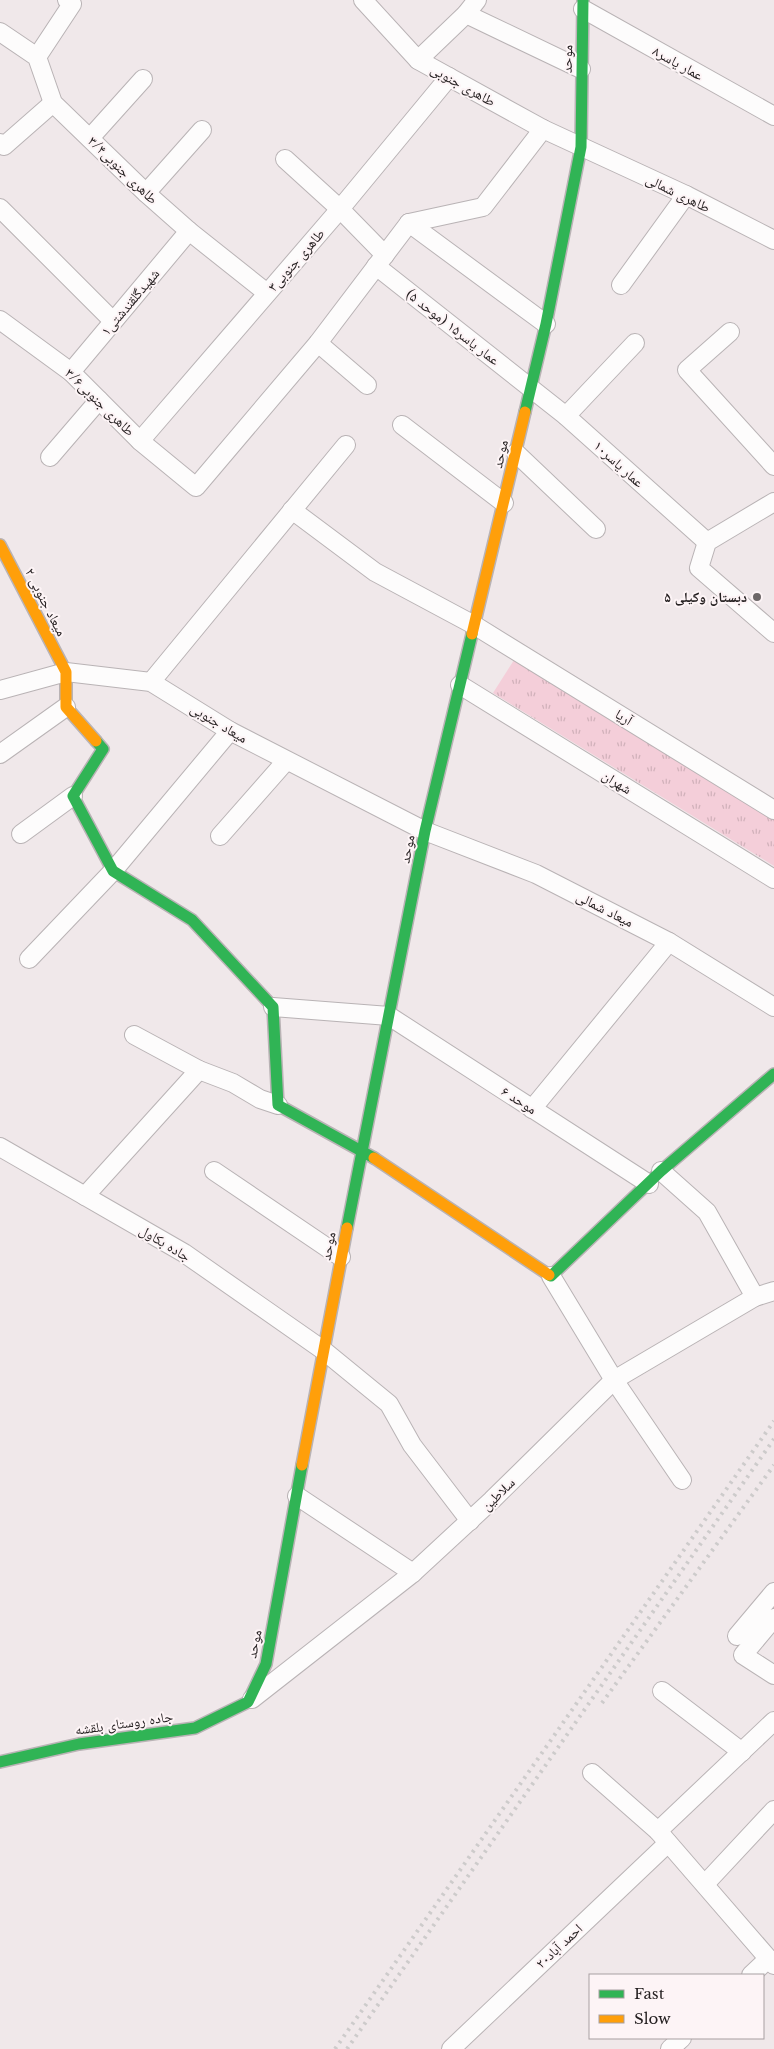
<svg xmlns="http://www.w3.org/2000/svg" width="774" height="2049" font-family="'Libre Baskerville','Noto Naskh Arabic',serif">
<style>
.grass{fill:url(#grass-tufts)}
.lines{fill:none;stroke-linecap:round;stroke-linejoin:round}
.street-casing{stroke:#b9b3b5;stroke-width:20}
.fast-casing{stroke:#b9b3b5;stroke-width:14}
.slow-casing{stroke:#b9b3b5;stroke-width:14}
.street{stroke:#fdfcfc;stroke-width:18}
.fast{stroke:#30b455;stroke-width:11}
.slow{stroke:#ff9f0a;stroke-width:11}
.rail{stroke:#cdcbcb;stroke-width:4;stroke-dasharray:2.5 5;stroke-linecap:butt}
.poi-dot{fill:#6c6667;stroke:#fdf4f6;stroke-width:2}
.labels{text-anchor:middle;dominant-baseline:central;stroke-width:4;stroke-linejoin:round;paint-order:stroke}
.street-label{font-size:14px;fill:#252021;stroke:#fdf4f6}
.poi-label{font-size:14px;font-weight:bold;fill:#252021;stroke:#fdf4f6;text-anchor:end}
</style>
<defs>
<pattern id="grass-tufts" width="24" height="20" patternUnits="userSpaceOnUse" patternTransform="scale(1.25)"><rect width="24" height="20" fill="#f4ced9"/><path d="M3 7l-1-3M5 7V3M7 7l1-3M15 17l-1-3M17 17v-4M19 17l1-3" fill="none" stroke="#d1b1ba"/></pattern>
</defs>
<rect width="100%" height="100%" fill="#f0e8ea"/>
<!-- grass -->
<path class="grass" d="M 514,660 L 774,820 L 774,866 L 493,693 Z"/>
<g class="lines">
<!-- street casing -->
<g class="street-casing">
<g id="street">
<path d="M 363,0 L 418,60 L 543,129 L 686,195 L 774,240"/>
<path d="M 583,9 L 774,116"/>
<path d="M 466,14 L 581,69"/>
<path d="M 0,32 L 37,57 L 53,103 L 146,193 L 189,231 L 267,293"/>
<path d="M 37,57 L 72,4 L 67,0"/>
<path d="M 418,60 L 466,14 L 477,0"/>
<path d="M 90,138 L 143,79"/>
<path d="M 0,143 L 4,146 L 53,103"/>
<path d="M 285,159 L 340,209 L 385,255"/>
<path d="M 146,193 L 202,130"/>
<path d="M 0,208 L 113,321"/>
<path d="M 409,223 L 483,207 L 543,129"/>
<path d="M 409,223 L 546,324"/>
<path d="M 376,266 L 566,416 L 707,542"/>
<path d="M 621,285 L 686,195"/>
<path d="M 0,320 L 71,372 L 140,441 L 196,487 L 318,343 L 409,223"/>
<path d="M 730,332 L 687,370 L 774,466"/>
<path d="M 318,343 L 367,385"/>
<path d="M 71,372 L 189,231"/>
<path d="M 566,416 L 635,343"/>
<path d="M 402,425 L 504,503"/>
<path d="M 140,441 L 340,209 L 449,77"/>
<path d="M 516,453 L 596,529"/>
<path d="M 50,457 L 99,400"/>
<path d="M 774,502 L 707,542 L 699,568 L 774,633"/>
<path d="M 292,510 L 375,572 L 474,625 L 774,810"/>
<path d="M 151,682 L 346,445"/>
<path d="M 460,685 L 774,879"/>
<path d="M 0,690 L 66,672 L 151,682 L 230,731 L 425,831 L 536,874 L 669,942 L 774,1007"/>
<path d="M 0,754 L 66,707"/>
<path d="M 21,834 L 73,796"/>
<path d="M 220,836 L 286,761"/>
<path d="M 29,959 L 113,871 L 230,731"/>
<path d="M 273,1007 L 389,1016 L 649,1184"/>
<path d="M 134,1035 L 199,1070 L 233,1083 L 260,1099 L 278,1105"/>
<path d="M 532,1109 L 669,942"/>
<path d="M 0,1147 L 184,1253 L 323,1350 L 389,1404 L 412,1445 L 470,1521"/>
<path d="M 214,1171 L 341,1257"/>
<path d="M 661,1171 L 707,1212 L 755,1297"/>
<path d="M 85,1196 L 199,1070"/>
<path d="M 551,1276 L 614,1380 L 682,1480"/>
<path d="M 297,1496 L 413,1573"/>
<path d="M 774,1618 L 743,1655 L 774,1675"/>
<path d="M 737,1636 L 774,1592"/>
<path d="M 662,1691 L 742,1752"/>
<path d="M 252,1699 L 413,1573 L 492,1500 L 614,1380 L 755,1297 L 774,1291"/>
<path d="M 592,1773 L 658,1831 L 774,1965"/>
<path d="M 658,1831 L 774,1721"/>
<path d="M 705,1884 L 774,1810"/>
<path d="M 751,1975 L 768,1959"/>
<path d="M 451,2049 L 668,1843"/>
<path d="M 670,2049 L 682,2038"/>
</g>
</g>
<!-- fast casing -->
<g class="fast-casing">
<g id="fast">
<path d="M 525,412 L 546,324 L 581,147 L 583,0"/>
<path d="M 96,741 L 103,749 L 73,796 L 113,871 L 192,920 L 273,1007 L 278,1105 L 374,1158"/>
<path d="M 347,1228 L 425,831 L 472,634"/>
<path d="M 549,1275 L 551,1276 L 661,1171 L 774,1074"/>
<path d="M 0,1762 L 79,1744 L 195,1728 L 248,1702 L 266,1664 L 302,1465"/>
</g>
</g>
<!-- slow casing -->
<g class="slow-casing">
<g id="slow">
<path d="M 0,545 L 66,672 L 66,707 L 96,741"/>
<path d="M 472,634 L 525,412"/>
<path d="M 374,1158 L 549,1275"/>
<path d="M 302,1465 L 347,1228"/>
</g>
</g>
<!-- street -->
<use href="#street" class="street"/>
<!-- fast -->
<use href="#fast" class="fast"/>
<!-- slow -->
<use href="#slow" class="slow"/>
<!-- rail -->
<g class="rail">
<path d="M 602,1703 L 774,1465"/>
<path d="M 335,2049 L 774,1421"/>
<path d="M 347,2049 L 774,1439"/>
</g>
</g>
<!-- markers -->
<circle class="poi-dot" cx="757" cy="597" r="5"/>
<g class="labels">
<!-- street labels -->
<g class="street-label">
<text transform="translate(567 59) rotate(-89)">موحد</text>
<text transform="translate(678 63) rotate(29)">عمار یاسر۸</text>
<text transform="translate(463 85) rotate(29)">طاهری جنوبی</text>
<text transform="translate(123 170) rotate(44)">طاهری جنوبی۳/۴</text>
<text transform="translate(678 193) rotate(26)">طاهری شمالی</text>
<text transform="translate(296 260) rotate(-49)">طاهری جنوبی۳</text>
<text transform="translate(130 302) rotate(-50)">شهیدگلقندشتی۱</text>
<text transform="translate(453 327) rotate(38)">عمار یاسر۱۵ (موحد ۵)</text>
<text transform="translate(100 402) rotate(44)">طاهری جنوبی۳/۶</text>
<text transform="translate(500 454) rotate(-77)">موحد</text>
<text transform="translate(619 464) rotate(42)">عمار یاسر۱۰</text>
<text transform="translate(46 602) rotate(63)">میعاد جنوبی ۲</text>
<text transform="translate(624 717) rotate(32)">آریا</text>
<text transform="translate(219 723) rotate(31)">میعاد جنوبی</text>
<text transform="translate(617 782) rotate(32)">شهران</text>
<text transform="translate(407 849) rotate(-79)">موحد</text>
<text transform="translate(605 909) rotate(27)">میعاد شمالی</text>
<text transform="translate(519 1100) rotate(33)">موحد ۶</text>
<text transform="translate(165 1243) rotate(31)">جاده بکاول</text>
<text transform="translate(328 1246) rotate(-79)">موحد</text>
<text transform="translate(498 1494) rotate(-44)">سلاطین</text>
<text transform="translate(254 1644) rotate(-78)">موحد</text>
<text transform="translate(124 1723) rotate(-8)">جاده روستای بلقشه</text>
<text transform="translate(559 1946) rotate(-43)">احمد آباد۲۰</text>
</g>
<!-- poi labels -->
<g class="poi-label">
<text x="747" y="597">دبستان وکیلی ۵</text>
</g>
</g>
<!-- legend -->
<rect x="589" y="1974" width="175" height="65" fill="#fdf4f6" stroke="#a79fa1"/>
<rect x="599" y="1990" width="25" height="8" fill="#30b455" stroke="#a79fa1"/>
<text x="634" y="1999" font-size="15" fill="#252021">Fast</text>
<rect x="599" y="2015" width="25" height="8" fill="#ff9f0a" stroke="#a79fa1"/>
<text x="634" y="2024" font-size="15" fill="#252021">Slow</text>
</svg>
